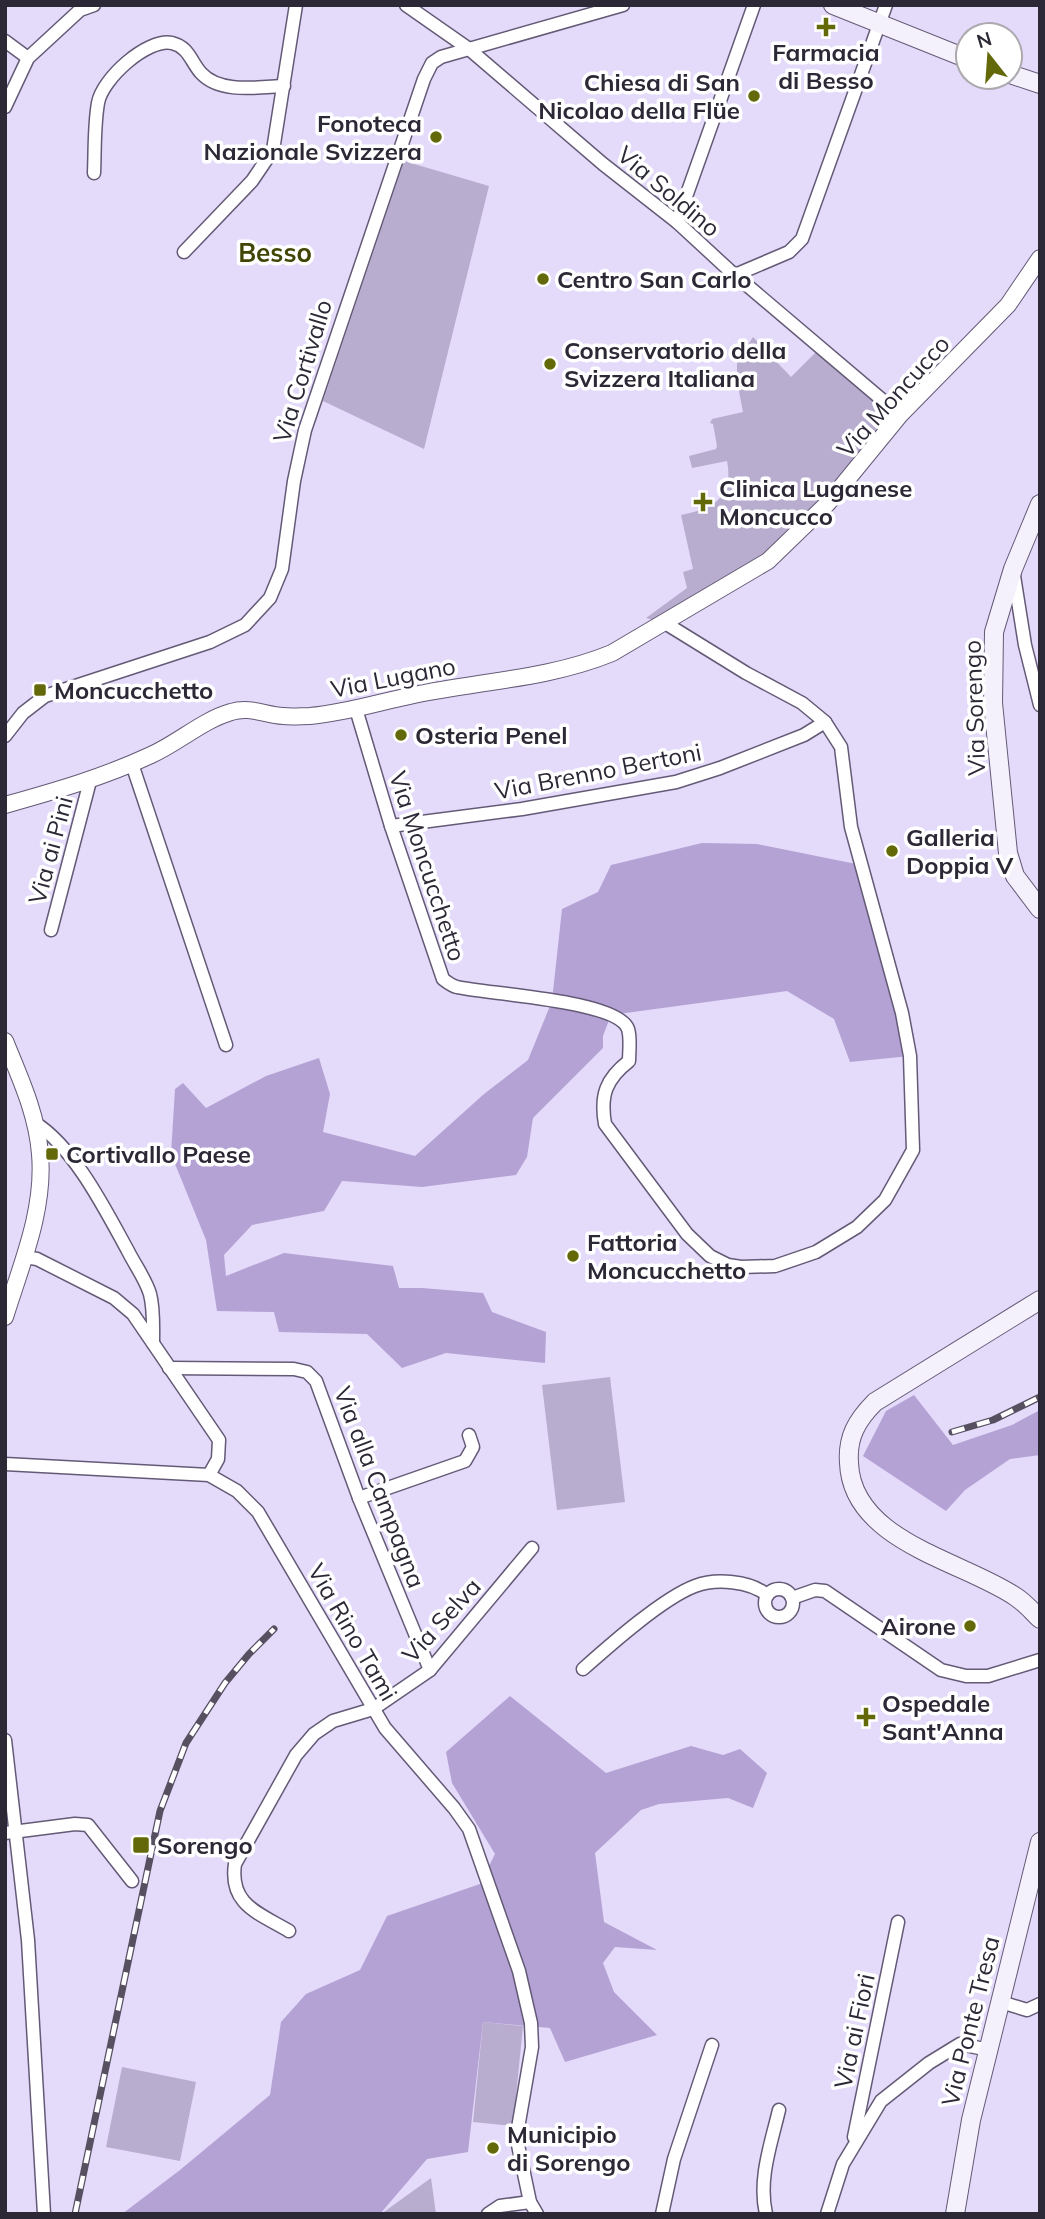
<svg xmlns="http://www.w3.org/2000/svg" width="1045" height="2219" font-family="Mulish,sans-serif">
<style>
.green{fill:#b8adcf}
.forest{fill:#b4a2d5}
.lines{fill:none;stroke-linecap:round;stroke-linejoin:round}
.minor-casing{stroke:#645a76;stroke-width:15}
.tertiary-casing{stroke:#645a76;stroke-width:18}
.secondary-casing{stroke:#645a76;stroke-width:20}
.minor{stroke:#fff;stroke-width:12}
.tertiary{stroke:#fff;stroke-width:16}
.secondary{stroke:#f5f1fc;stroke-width:18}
.rail-casing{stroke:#565061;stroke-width:7}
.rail{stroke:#fff;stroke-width:4.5;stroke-dasharray:13;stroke-linecap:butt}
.poi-dot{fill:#636909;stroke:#fff;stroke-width:2.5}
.labels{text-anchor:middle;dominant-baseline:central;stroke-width:7;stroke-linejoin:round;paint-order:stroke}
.poi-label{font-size:24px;font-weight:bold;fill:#2d2835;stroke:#fff;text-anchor:start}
.street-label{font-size:24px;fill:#2d2835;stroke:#fff}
.neighbourhood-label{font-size:26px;font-weight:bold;fill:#404405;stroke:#fff}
</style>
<rect width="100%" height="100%" fill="#e4dafa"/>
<!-- green -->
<g class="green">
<path d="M 404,161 L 489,186 L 424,449 L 323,401 Z"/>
<path d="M 753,337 L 791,377 L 821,347 L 900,415 L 768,561 L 665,623 L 646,618 L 687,588 L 683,572 L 693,569 L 681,515 C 713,509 734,497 727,461 L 692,468 L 689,456 L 716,449 L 717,446 L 713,424 L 710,423 L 712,419 L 743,412 L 737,381 L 737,362 Z"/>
<path d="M 610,1377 L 625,1502 L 557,1510 L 542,1385 Z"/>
<path d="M 483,2022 L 523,2026 L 513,2126 L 473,2122 Z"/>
<path d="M 122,2067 L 196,2082 L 180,2161 L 106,2147 Z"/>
<path d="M 431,2178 L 436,2214 L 381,2214 Z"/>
</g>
<!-- forest -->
<g class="forest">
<path d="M 702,843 L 757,844 L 861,865 L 910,1056 L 850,1062 L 834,1019 L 787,991 L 611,1015 L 603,1036 L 603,1048 L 533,1118 L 527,1157 L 516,1175 L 422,1187 L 342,1181 L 324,1211 L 252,1225 L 224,1255 L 226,1276 L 284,1253 L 393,1266 L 399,1288 L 422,1288 L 483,1293 L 492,1312 L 546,1332 L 545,1363 L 446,1353 L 402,1368 L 367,1334 L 279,1332 L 274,1312 L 217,1311 L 206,1240 L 171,1154 L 175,1089 L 183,1083 L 206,1108 L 266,1076 L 319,1058 L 330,1094 L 323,1132 L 415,1156 L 484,1094 L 528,1060 L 552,1001 L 562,909 L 598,892 L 611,865 Z"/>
<path d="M 914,1395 L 953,1445 L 1012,1425 L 1040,1410 L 1040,1455 L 1010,1459 L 965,1490 L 946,1511 L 863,1456 L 886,1411 Z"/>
<path d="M 510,1696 L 606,1773 L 691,1746 L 723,1755 L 740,1749 L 767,1773 L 753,1808 L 728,1798 L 659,1804 L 641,1810 L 595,1853 L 604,1922 L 657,1950 L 615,1947 L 603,1963 L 614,1992 L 657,2035 L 565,2062 L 550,2028 L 483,2022 L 468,2152 L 427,2159 L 380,2214 L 122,2214 L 180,2170 L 270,2095 L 281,2022 L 306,1994 L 360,1970 L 387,1916 L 480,1884 L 495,1854 L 452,1783 L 446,1752 Z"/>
</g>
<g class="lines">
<!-- minor casing -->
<g class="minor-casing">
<g id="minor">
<path d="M 406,5 L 469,49 L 603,164 L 677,222 L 729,270 L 900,415"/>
<path d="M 5,41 L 28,58"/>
<path d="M 5,107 L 28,58 L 80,10 L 94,5"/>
<path d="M 94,173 C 95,151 94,126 98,103 C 102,79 147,38 172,43 C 189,47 191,62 201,73 C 220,94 259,87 284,86"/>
<path d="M 677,222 L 754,5"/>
<path d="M 184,252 L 252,181 L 273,150 L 296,5"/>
<path d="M 735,275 L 789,252 L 802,239 L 886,5"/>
<path d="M 1014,576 L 1025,645 L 1040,705"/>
<path d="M 356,709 L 391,826 L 443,979 C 447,982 452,986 457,987 C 486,994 618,1000 628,1029 C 631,1038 629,1052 629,1061 C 606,1079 600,1095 605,1124 L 687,1234 L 710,1256 L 728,1265 L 741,1267 L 775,1266 L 816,1252 L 857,1227 L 885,1200 L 894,1184 L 913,1150 L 910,1056 L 902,1013 L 851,827 L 841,747 L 825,722"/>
<path d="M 5,736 L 23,713 L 45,696 L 210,642 L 245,625 L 270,598 L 282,569 L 294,481 L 305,430 L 424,79 L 432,63 L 441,57 L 623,5"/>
<path d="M 132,764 L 226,1045"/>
<path d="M 391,826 L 522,809 L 676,782 L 720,768 L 804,735 L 825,722 L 802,703 L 746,673 L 665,623"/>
<path d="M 51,930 L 90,781"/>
<path d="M 35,1123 C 74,1147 106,1211 128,1251 C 135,1265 146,1280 150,1294 C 154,1309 153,1327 153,1343"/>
<path d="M 25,1257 L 37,1259 L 114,1298 L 133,1314 L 219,1440 L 218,1459 L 209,1475"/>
<path d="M 169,1368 L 294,1369 L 307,1372 L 316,1381 L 359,1498 L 430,1670"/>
<path d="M 5,1464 L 209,1475 L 237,1491 L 258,1512 L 385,1728 L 454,1808 L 469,1829 L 519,1971 L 531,2023 L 532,2047 L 518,2128 L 518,2145 L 530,2202 L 537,2214"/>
<path d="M 359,1498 L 465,1461 L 473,1447 L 469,1435"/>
<circle cx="779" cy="1603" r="14"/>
<path d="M 792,1598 L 815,1590 L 825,1591 L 941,1670 L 966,1676 L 988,1676 L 1040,1660"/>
<path d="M 583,1669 C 610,1645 663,1598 695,1586 C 716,1578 750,1581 767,1595"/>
<path d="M 5,1740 L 28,1940 L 44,2214"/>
<path d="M 5,1833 L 75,1824 L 88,1825 L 132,1881"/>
<path d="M 289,1931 C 259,1913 229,1905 235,1864 L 296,1755 L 314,1734 L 333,1721 L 373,1709 L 430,1670 L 532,1548"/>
<path d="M 1001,2002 L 1027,2010 L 1040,2004"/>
<path d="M 854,2137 L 898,1922"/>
<path d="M 488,2214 L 500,2206 L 530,2202"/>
<path d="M 662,2214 L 674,2159 L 712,2045"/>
<path d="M 766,2214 C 758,2179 771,2144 779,2110"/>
<path d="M 827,2214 L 843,2164 L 881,2101 L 929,2063 L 960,2044 L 989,2050"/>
</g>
</g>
<!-- tertiary casing -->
<g class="tertiary-casing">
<g id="tertiary">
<path d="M 5,805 C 55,791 104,777 151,755 C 178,743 203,720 231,712 C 250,706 265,715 283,716 C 292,717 301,716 310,716 C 346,713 379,702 414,695 C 480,681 549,679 612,653 L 768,561 L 828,503 L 900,415 L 1008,305 L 1040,258"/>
<path d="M 5,1041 C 20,1078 37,1114 40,1154 C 45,1210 21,1265 5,1317"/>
</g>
</g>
<!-- secondary casing -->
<g class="secondary-casing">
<g id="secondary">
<path d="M 833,5 L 968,59"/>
<path d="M 1010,74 L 1040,84"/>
<path d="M 1040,504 L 1013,569 L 994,632 L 993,703 L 1008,853 L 1015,876 L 1040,909"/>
<path d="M 1040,1300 L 875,1402 C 857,1420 847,1437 849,1463 C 852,1542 964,1561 1016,1597 C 1025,1603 1032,1611 1040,1619"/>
<path d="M 955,2214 L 971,2120 L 1040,1842"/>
</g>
</g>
<!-- minor -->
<use href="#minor" class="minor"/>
<!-- tertiary -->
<use href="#tertiary" class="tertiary"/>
<!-- secondary -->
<use href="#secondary" class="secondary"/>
<!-- rail casing -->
<g class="rail-casing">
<g id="rail">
<path d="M 952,1432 L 993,1420 L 1040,1397"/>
<path d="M 75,2214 L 160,1811 L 186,1743 L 225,1683 L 249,1654 L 274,1629"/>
</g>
</g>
<!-- rail -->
<use href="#rail" class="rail"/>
</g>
<!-- markers -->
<g class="poi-dot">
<path d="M822.5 16.5h7v7h7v7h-7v7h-7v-7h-7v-7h7z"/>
<circle cx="754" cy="96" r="7"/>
<circle cx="436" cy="137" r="7"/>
<circle cx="543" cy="279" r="7"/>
<circle cx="550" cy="364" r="7"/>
<path d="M699.5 491.5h7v7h7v7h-7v7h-7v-7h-7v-7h7z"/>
<rect x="33" y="683" width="14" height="14" rx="3.5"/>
<circle cx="401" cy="735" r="7"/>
<circle cx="892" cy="851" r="7"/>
<rect x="45" y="1147" width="14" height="14" rx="3.5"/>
<circle cx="573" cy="1256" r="7"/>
<circle cx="970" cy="1626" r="7"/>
<path d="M862.5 1706.5h7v7h7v7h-7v7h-7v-7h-7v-7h7z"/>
<rect x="132" y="1836" width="18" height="18" rx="3.5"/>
<circle cx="493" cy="2148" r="7"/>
</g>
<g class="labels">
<!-- poi labels -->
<g class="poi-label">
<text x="826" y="52" text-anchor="middle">Farmacia<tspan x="826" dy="28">di Besso</tspan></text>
<text x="740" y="82" text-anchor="end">Chiesa di San<tspan x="740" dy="28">Nicolao della Flüe</tspan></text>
<text x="422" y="123" text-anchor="end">Fonoteca<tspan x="422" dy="28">Nazionale Svizzera</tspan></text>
<text x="557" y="279">Centro San Carlo</text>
<text x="564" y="350">Conservatorio della<tspan x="564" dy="28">Svizzera Italiana</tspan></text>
<text x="719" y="488">Clinica Luganese<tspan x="719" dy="28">Moncucco</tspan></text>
<text x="54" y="690">Moncucchetto</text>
<text x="415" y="735">Osteria Penel</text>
<text x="906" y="837">Galleria<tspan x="906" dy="28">Doppia V</tspan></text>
<text x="66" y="1154">Cortivallo Paese</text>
<text x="587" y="1242">Fattoria<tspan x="587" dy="28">Moncucchetto</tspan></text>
<text x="956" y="1626" text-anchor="end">Airone</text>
<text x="882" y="1703">Ospedale<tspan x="882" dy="28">Sant'Anna</tspan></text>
<text x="157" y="1845">Sorengo</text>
<text x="507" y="2134">Municipio<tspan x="507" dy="28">di Sorengo</tspan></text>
</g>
<!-- street labels -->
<g class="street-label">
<text transform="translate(669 191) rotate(40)">Via Soldino</text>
<text transform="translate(302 371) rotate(-73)">Via Cortivallo</text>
<text transform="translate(893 396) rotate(-48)">Via Moncucco</text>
<text transform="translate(393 677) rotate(-11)">Via Lugano</text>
<text transform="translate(974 708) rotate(-92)">Via Sorengo</text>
<text transform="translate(598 771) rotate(-11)">Via Brenno Bertoni</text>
<text transform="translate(50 850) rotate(-75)">Via ai Pini</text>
<text transform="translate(428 866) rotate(72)">Via Moncucchetto</text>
<text transform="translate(380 1487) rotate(69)">Via alla Campagna</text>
<text transform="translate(441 1620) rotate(-48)">Via Selva</text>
<text transform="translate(353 1632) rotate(60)">Via Rino Tami</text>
<text transform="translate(970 2021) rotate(-76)">Via Ponte Tresa</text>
<text transform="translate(854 2031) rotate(-78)">Via ai Fiori</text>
</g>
<!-- neighbourhood labels -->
<g class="neighbourhood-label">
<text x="275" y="252">Besso</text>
</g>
</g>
<!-- border -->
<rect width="1045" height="2219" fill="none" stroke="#2d2835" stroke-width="14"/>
<!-- north arrow -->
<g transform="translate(989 56) rotate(343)"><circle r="33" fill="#ffffff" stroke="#aba9ae" stroke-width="2"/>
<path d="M0-5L12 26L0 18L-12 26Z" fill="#636909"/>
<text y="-10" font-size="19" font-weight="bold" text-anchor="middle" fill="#2d2835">N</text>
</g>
</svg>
